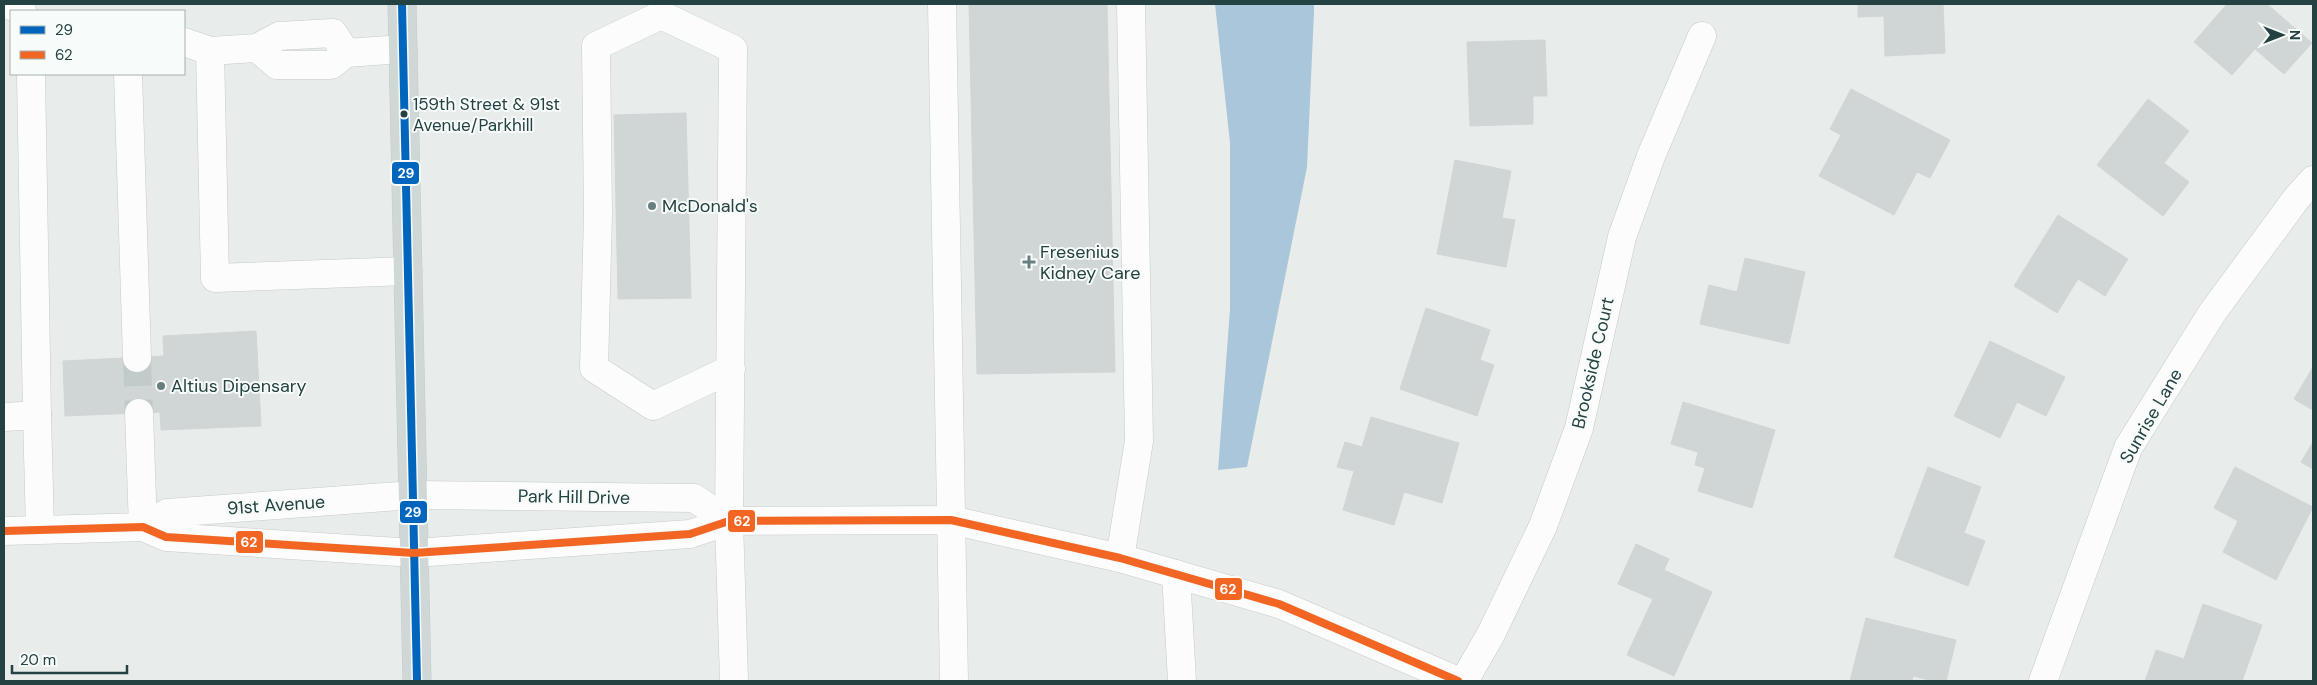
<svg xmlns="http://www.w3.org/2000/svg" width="2317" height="685" font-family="'DM Sans',sans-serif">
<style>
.water{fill:#aac6da}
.building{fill:#d0d6d5;stroke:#d1d6d5}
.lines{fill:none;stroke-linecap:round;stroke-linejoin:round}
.minor-tunnel{stroke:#c1cbca;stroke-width:28;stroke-dasharray:28 14;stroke-linecap:butt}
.minor-casing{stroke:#c5cac9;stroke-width:29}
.major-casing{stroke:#c3cccb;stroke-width:29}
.minor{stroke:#fcfcfc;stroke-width:28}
.major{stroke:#cfd7d7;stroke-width:28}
.bus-1-casing{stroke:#f7fbfa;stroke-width:11}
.bus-2-casing{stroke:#f7fbfa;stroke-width:11}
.bus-1{stroke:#0065bd;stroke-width:8}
.bus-2{stroke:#f26522;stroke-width:8}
.bus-dot{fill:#244242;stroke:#f7fbfa;stroke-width:2}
.poi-dot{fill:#697e7e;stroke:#f7fbfa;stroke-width:2}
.labels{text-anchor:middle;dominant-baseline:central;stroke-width:4;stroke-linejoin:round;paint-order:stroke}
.bus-label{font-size:17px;fill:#244242;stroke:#f7fbfa;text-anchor:start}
.poi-label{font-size:18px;fill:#244242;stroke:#f7fbfa;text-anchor:start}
.street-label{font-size:18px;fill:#244242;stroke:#f7fbfa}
.line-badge{stroke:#f7fbfa;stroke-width:2}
.badge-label{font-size:14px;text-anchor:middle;font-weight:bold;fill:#fff}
</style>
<rect width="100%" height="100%" fill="#e8edec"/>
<!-- water -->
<path class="water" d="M 1215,4 L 1314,4 L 1314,12 L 1307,167 L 1247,467 L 1218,470 L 1230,309 L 1230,143 Z"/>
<!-- building -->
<g class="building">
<path d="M 969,4 L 1107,4 L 1115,372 L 977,374 Z"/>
<path d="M 1858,4 L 1943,4 L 1945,53 L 1885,56 L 1884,16 L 1858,17 Z"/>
<path d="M 2227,4 L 2267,4 L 2312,43 L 2284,74 L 2255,49 L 2232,75 L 2194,42 Z"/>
<path d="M 1545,40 L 1547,96 L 1533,96 L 1533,124 L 1470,126 L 1467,42 Z"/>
<path d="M 1851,89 L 1950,140 L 1930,178 L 1917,172 L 1894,215 L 1819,176 L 1841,135 L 1830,129 Z"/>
<path d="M 2148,99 L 2189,131 L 2164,163 L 2189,182 L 2163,216 L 2097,165 Z"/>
<path d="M 686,113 L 691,298 L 618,299 L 614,115 Z"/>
<path d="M 1455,160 L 1511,171 L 1502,218 L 1515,220 L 1506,267 L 1437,254 Z"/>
<path d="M 2058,215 L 2128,259 L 2105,296 L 2078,279 L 2057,313 L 2014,286 Z"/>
<path d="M 1745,258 L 1805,272 L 1789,344 L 1700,324 L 1709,285 L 1737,292 Z"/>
<path d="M 1426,308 L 1490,330 L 1480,360 L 1494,365 L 1477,416 L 1400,389 Z"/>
<path d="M 256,331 L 261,426 L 161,430 L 160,412 L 65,416 L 63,361 L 164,356 L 163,336 Z"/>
<path d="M 1990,341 L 2065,377 L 2046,416 L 2017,402 L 2000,438 L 1954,416 Z"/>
<path d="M 2313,367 L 2313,410 L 2294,399 Z"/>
<path d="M 1683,402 L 1775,430 L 1752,508 L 1698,491 L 1705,468 L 1695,465 L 1698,452 L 1671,444 Z"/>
<path d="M 1371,417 L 1459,443 L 1442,503 L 1404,492 L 1394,525 L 1343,510 L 1354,471 L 1337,467 L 1345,442 L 1362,447 Z"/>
<path d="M 2313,442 L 2313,469 L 2301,462 Z"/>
<path d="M 1928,467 L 1981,487 L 1964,533 L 1985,541 L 1968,586 L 1894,557 Z"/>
<path d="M 2235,467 L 2313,507 L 2276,580 L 2223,552 L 2238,521 L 2214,508 Z"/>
<path d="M 1636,544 L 1669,559 L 1664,570 L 1712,592 L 1674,676 L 1627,655 L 1653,599 L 1618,584 Z"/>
<path d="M 2203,604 L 2262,625 L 2242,681 L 2145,681 L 2156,650 L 2184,659 Z"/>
<path d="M 1866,618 L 1956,640 L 1946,681 L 1933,681 L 1913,676 L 1912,681 L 1850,681 Z"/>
</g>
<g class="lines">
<!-- minor-tunnel -->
<path class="minor-tunnel" d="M 137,358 L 139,413"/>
<!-- minor casing -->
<g class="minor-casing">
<g id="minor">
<path d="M 7,4 L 22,11"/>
<path d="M 942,4 L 954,681"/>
<path d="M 184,42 L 210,51 L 257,48 L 279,36 L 333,33 L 346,53"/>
<path d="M 257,48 L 277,65 L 331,65 L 346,53 L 403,49"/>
<path d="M 210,51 L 215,278 L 408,271"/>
<path d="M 31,74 L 37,415"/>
<path d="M 128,74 L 137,358"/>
<path d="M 731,369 L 653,406 L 594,368 L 598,214 L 596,46 L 661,15 L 733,49 L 729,521 L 734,681"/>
<path d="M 139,413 L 143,527"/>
<path d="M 4,417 L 37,415 L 40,529"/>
<path d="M 143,527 L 167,513 L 413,495 L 694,498 L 729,521"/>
<path d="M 4,531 L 143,527 L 166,537 L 414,553 L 690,534 L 729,521 L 951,520 L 1120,558 L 1279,604 L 1458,681"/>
<path d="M 1120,558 L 1139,441 L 1131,4"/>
<path d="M 1176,574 L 1182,681"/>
<path d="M 1464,681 L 1491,634 L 1543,526 L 1579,428 L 1622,237 L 1651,156 L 1702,36"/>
<path d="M 2043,681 L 2128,448 L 2212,313 L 2296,199 L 2313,180"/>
</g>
</g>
<!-- major casing -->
<g class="major-casing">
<path id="major" d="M 402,4 L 417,681"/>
</g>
<!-- minor -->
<use href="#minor" class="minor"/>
<!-- major -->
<use href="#major" class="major"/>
<!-- bus-1 casing -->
<g class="bus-1-casing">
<path id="bus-1" d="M 402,4 L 417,681"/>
</g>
<!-- bus-2 casing -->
<g class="bus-2-casing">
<path id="bus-2" d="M 4,531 L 143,527 L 166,537 L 414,553 L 690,534 L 729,521 L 951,520 L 1120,558 L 1279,604 L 1458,681"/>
</g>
<!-- bus-1 -->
<use href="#bus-1" class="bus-1"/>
<!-- bus-2 -->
<use href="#bus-2" class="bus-2"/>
</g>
<!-- markers -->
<circle class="bus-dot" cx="404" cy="114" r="4.5"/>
<g class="poi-dot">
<circle cx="652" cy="206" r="5"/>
<path d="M1026.5 254.5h5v5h5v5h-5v5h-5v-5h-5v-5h5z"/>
<circle cx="161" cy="386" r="5"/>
</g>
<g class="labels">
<!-- bus labels -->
<g class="bus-label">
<text x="413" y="104">159th Street &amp; 91st<tspan x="413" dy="21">Avenue/Parkhill</tspan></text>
</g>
<!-- poi labels -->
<g class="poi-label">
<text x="662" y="206">McDonald's</text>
<text x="1040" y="252">Fresenius<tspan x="1040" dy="21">Kidney Care</tspan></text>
<text x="171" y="386">Altius Dipensary</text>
</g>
<!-- street labels -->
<g class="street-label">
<text transform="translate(1593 363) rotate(-77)">Brookside Court</text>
<text transform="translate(2151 416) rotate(-60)">Sunrise Lane</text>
<text transform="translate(574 497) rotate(1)">Park Hill Drive</text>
<text transform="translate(276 505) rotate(-4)">91st Avenue</text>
</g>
</g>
<g class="line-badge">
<rect x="391" y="161" width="29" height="24" rx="5" fill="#0065bd"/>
<rect x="399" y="500" width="29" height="24" rx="5" fill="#0065bd"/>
<rect x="727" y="509" width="29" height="24" rx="5" fill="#f26522"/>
<rect x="235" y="530" width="29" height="24" rx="5" fill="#f26522"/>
<rect x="1214" y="577" width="29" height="24" rx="5" fill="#f26522"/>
</g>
<g class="badge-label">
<text x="406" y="178">29</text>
<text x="413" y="517">29</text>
<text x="742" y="526">62</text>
<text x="249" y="547">62</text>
<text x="1228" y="594">62</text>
</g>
<!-- border -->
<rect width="2317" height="685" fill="none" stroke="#244242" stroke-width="10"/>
<!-- legend -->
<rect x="10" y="10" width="175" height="65" fill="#f7fbfa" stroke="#a3b1b0"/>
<rect x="20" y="26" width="25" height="8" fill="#0065bd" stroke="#a3b1b0"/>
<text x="55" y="35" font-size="15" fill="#244242">29</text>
<rect x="20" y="51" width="25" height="8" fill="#f26522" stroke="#a3b1b0"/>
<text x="55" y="60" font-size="15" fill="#244242">62</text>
<!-- north arrow -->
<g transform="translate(2282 35) rotate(90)" stroke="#f7fbfa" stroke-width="4" paint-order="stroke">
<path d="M0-4L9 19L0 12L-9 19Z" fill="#244242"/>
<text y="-8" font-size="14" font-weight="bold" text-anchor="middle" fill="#244242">N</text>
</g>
<!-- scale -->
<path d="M12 665v8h115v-8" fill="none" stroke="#244242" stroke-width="2.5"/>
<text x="20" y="665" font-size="15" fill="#244242" stroke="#f7fbfa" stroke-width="4" paint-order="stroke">20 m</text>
</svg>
